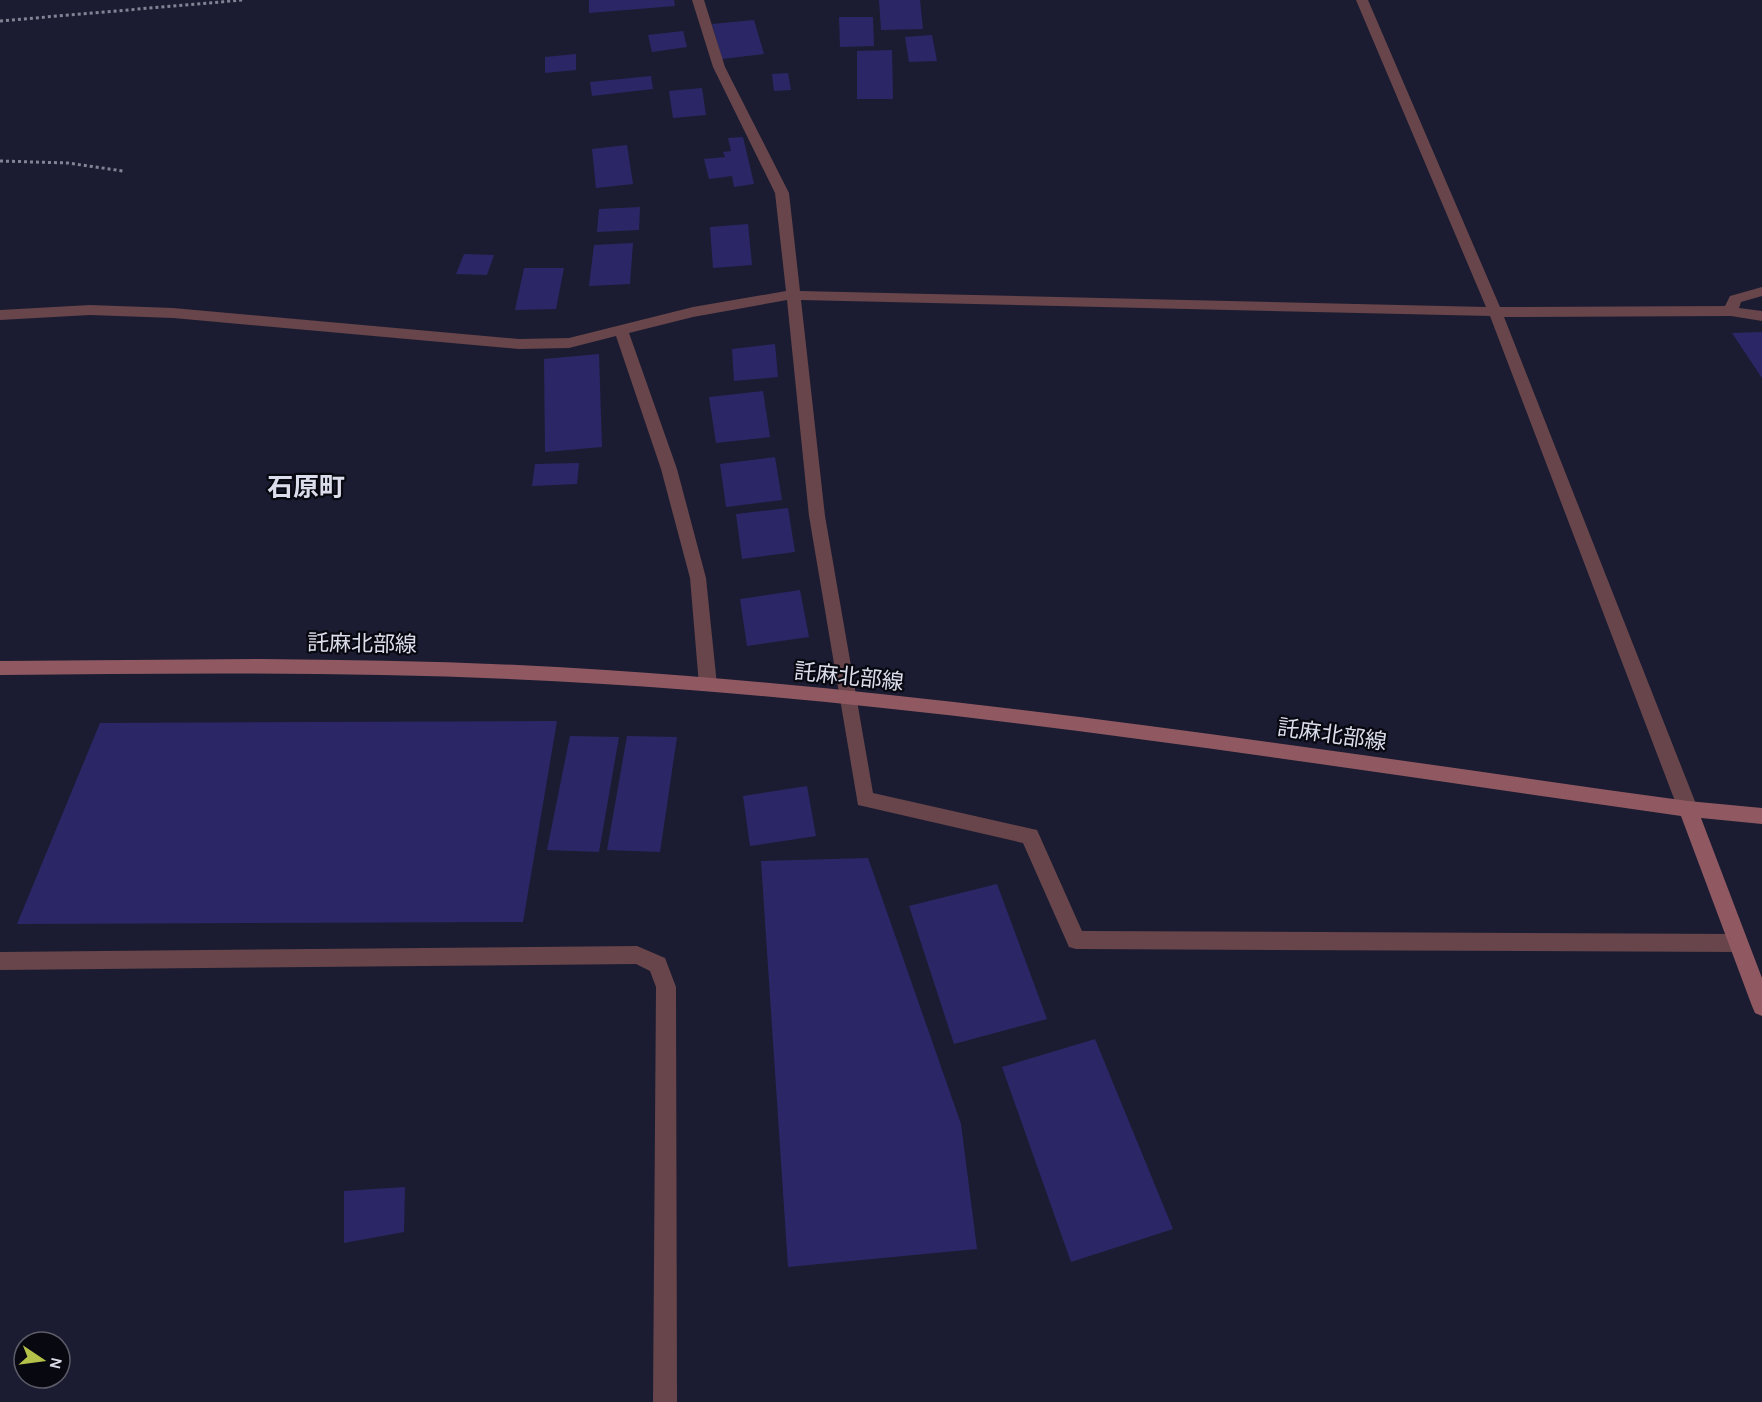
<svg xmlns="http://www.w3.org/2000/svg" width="1762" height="1402" font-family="Karla,'Noto Sans JP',sans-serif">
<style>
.building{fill:#2b2766}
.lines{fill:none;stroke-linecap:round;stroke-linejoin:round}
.path{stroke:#828495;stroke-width:3;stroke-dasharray:3 3;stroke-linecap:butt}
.minor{fill:#67454a;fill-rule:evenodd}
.secondary{fill:#905962;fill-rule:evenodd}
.labels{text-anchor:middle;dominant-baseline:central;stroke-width:4.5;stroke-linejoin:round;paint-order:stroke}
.street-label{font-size:22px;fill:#dbddeb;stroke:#070810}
.quarter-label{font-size:26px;font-weight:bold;fill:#dbddeb;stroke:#070810}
</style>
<rect width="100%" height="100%" fill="#1b1c31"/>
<!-- building -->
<g class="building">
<path d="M 589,0 L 674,0 L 675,6 L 589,13 Z"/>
<path d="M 879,0 L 920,0 L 923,29 L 881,30 Z"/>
<path d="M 839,17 L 873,17 L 874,46 L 840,47 Z"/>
<path d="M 754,20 L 764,54 L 722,59 L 712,24 Z"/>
<path d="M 683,31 L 687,47 L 652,52 L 648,35 Z"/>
<path d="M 932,35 L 937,61 L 909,62 L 905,37 Z"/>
<path d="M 892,50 L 893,99 L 857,99 L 857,51 Z"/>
<path d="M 576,54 L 576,70 L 545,73 L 545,57 Z"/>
<path d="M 788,73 L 791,90 L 774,91 L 772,74 Z"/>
<path d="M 651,76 L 653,89 L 592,96 L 590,82 Z"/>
<path d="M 702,88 L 706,115 L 673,118 L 669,91 Z"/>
<path d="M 743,137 L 754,184 L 734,187 L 732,176 L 709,179 L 704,159 L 725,157 L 723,152 L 731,151 L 728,138 Z"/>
<path d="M 627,145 L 633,184 L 596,188 L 592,149 Z"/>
<path d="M 640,207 L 639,230 L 597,232 L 599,209 Z"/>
<path d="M 748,224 L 752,265 L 713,268 L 710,227 Z"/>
<path d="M 633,243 L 630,284 L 589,286 L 594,245 Z"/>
<path d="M 464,254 L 494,255 L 487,275 L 456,274 Z"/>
<path d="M 524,268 L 564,268 L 556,309 L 515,310 Z"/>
<path d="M 1762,332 L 1762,378 L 1732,333 Z"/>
<path d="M 775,344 L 778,377 L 734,381 L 732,349 Z"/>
<path d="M 599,354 L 602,447 L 545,452 L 544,359 Z"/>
<path d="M 763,391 L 770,437 L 716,443 L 709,397 Z"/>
<path d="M 775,457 L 782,500 L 726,507 L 720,464 Z"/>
<path d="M 579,463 L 577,484 L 532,486 L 535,464 Z"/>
<path d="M 788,508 L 795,552 L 742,559 L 736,514 Z"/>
<path d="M 800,590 L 809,637 L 747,646 L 740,599 Z"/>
<path d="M 557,721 L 523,922 L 17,924 L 100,723 Z"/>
<path d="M 570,736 L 619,737 L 599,852 L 547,850 Z"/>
<path d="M 627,736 L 677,737 L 660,852 L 607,850 Z"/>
<path d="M 807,786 L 816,836 L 750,846 L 743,796 Z"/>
<path d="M 868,858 L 961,1124 L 977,1249 L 788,1267 L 761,861 Z"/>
<path d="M 997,884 L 1047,1019 L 954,1044 L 909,906 Z"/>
<path d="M 1095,1039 L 1173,1229 L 1071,1262 L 1002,1067 Z"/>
<path d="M 405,1187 L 404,1232 L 344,1243 L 344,1191 Z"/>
</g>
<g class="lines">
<!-- path -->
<g class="path">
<path d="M 0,21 L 243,0"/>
<path d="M 0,161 L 68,163 L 123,171"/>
</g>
<!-- minor -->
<g class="minor">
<path d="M 692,0 L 704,0 L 725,67 L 789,193 L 800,291 L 1486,307 L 1356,0 L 1368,0 L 1500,307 L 1725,306 L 1730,296 L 1762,287 L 1762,296 L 1741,302 L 1739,308 L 1762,311 L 1762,321 L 1731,316 L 1504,317 L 1698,809 L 1695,815 L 1688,817 L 1681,815 L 1678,809 L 1490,316 L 801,300 L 825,516 L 873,793 L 1037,830 L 1082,931 L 1737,934 L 1744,936 L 1747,943 L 1744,950 L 1737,952 L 1076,949 L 1069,947 L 1023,843 L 858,805 L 809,516 L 787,300 L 693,317 L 629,333 L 677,469 L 706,578 L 717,685 L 714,690 L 702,690 L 699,685 L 690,578 L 661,469 L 616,336 L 569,348 L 519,349 L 173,318 L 90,315 L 0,320 L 0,310 L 90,305 L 173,308 L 519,339 L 569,338 L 693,307 L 786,291 L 775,193 L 713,67 Z"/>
<path d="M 637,946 L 665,958 L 676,987 L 677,1402 L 653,1402 L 656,987 L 650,971 L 636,964 L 0,970 L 0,952 Z"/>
</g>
<!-- secondary -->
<path class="secondary" d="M 259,659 C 375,660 490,662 606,670 C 968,694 1328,751 1688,801 L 1762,808 L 1762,824 L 1701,818 L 1762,978 L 1762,1016 L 1755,1013 L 1752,1006 L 1681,816 C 1325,766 962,706 603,684 C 402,671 201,673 0,675 L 0,661 Z"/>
</g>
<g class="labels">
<!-- street labels -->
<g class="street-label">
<text transform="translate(362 644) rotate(1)">託麻北部線</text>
<text transform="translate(849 677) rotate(6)">託麻北部線</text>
<text transform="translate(1332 735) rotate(8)">託麻北部線</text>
</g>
<!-- quarter labels -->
<g class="quarter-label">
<text x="306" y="487">石原町</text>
</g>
</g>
<!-- north arrow -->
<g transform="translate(42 1360) rotate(103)"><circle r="28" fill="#070810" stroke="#5c5d68" stroke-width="1.5"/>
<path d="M0-4.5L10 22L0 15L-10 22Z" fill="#b5c24a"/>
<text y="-9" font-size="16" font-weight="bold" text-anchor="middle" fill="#dbddeb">N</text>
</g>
</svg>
